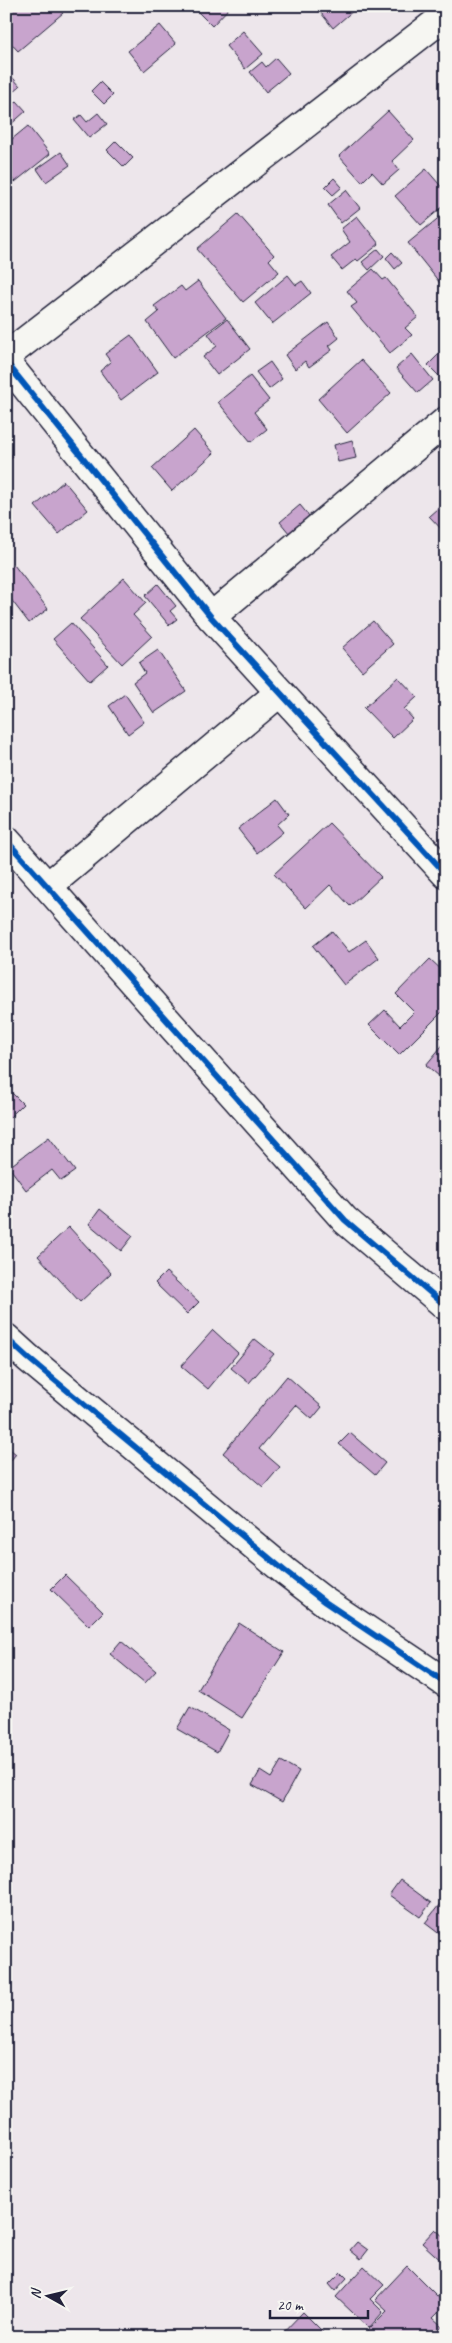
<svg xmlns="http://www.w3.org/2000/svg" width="452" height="2343" font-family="Caveat,sans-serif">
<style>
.building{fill:#c8a4cd;stroke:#22223b}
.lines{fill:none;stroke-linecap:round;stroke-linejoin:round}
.street-casing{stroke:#22223b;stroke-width:31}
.secondary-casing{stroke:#22223b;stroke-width:31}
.street{stroke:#f6f6f2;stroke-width:28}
.secondary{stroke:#f6f6f2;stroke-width:28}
.cycleway-casing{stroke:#f6f6f2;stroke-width:9}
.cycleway{stroke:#0057b8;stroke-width:6}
</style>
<rect width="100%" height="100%" fill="#ede6eb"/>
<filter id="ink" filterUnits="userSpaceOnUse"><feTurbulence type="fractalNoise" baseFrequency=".02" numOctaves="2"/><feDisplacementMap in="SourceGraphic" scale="10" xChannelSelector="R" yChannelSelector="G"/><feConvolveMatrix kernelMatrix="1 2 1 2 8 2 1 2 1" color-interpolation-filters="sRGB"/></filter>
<g filter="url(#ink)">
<!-- building -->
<g class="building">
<path d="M 6,6 L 57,6 L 63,13 L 18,51 L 6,38 Z"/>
<path d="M 119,6 L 134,6 L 126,13 Z"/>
<path d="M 192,6 L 231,6 L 212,26 Z"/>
<path d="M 319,6 L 352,6 L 355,9 L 333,28 L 317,8 Z"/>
<path d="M 160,25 L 176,44 L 144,71 L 128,51 Z"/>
<path d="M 243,31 L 263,54 L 245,69 L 226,46 Z"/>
<path d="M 276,58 L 289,73 L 266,92 L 250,72 L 262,62 L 266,67 Z"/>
<path d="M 6,70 L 20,86 L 6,98 Z"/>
<path d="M 100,82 L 113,95 L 104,104 L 91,91 Z"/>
<path d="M 17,101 L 26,111 L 9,126 L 6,123 L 6,110 Z"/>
<path d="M 388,111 L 414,140 L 392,161 L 399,170 L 383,184 L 372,172 L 362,182 L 339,156 Z"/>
<path d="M 98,113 L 107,124 L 89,138 L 74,120 L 81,115 L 87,122 Z"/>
<path d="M 28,126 L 50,154 L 15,182 L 6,171 L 6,144 Z"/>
<path d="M 116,141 L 133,158 L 124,167 L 107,150 Z"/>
<path d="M 61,152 L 70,165 L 46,182 L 37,169 Z"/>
<path d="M 426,169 L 446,192 L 446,204 L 421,225 L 395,196 Z"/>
<path d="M 334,178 L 342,187 L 333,195 L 325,187 Z"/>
<path d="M 346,190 L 360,208 L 341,223 L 328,205 Z"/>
<path d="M 6,197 L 12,204 L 6,208 Z"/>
<path d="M 238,214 L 274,255 L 269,260 L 279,272 L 243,302 L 197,249 Z"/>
<path d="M 442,215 L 446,220 L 446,278 L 440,283 L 408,243 Z"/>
<path d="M 357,216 L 379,244 L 358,261 L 356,259 L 342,270 L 331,257 L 350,242 L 341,229 Z"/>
<path d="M 378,249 L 384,256 L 369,270 L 362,262 Z"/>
<path d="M 392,252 L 402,263 L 395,269 L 386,258 Z"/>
<path d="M 373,269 L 383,280 L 386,278 L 418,317 L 405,328 L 412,335 L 390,353 L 351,307 L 357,303 L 347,291 Z"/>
<path d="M 288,275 L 296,285 L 302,281 L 311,293 L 272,324 L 255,303 Z"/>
<path d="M 198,281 L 226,318 L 173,358 L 147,322 L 159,312 L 154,306 L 181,286 L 185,291 Z"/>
<path d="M 227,319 L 250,349 L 217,375 L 203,357 L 217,346 L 208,334 Z"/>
<path d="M 328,322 L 339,338 L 329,346 L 332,350 L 309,367 L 305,361 L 295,369 L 285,355 Z"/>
<path d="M 131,335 L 158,372 L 121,400 L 100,371 L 111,362 L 105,354 Z"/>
<path d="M 446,347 L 446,383 L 428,365 Z"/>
<path d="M 412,354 L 433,380 L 418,393 L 396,368 Z"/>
<path d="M 361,360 L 391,393 L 347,433 L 318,399 Z"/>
<path d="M 270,362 L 282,379 L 269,389 L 256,372 Z"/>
<path d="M 250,376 L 269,400 L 254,412 L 267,429 L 251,442 L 218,402 Z"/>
<path d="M 194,430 L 214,453 L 172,491 L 152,468 Z"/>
<path d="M 352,440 L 356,458 L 338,462 L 334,445 Z"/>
<path d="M 6,448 L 13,457 L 6,463 Z"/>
<path d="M 64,481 L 88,510 L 59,534 L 35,506 Z"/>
<path d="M 446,501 L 446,534 L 429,516 Z"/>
<path d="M 300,505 L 314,522 L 294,539 L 280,522 Z"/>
<path d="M 14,565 L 48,609 L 29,623 L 6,593 L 6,571 Z"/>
<path d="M 124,578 L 146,603 L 133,615 L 152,636 L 122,664 L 80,619 Z"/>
<path d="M 158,584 L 176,606 L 170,611 L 177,619 L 169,625 L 145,596 Z"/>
<path d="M 373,621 L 393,644 L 362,671 L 342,648 Z"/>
<path d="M 71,623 L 108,665 L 90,681 L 53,639 Z"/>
<path d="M 158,650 L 186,691 L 154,713 L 133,682 L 145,673 L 139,663 Z"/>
<path d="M 398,677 L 417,697 L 404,709 L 413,719 L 393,738 L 364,708 Z"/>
<path d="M 125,694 L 144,722 L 128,734 L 109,706 Z"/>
<path d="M 277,798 L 289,814 L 277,825 L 283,832 L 257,853 L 238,829 Z"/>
<path d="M 329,823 L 381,877 L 350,906 L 330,885 L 306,908 L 274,874 Z"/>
<path d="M 332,931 L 349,952 L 366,940 L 379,958 L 344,985 L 313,946 Z"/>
<path d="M 430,959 L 446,974 L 446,1008 L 399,1055 L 369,1025 L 385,1010 L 400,1026 L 414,1012 L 396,994 Z"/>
<path d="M 446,1041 L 446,1082 L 426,1065 Z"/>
<path d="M 6,1087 L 23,1104 L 9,1118 L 6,1115 Z"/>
<path d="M 49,1137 L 75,1171 L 61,1181 L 52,1170 L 26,1190 L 9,1167 Z"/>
<path d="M 100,1209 L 133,1236 L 121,1251 L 89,1224 Z"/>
<path d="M 69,1227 L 111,1273 L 80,1302 L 38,1256 Z"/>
<path d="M 166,1272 L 199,1302 L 187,1314 L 155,1283 Z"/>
<path d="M 213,1330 L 238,1353 L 208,1389 L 181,1366 Z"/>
<path d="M 255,1339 L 274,1354 L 249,1383 L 231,1368 Z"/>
<path d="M 287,1376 L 322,1407 L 312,1419 L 296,1405 L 259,1449 L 280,1467 L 263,1487 L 223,1453 Z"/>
<path d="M 350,1433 L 385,1463 L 375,1475 L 339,1444 Z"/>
<path d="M 6,1446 L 16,1454 L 6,1466 Z"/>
<path d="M 65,1575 L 103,1612 L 89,1626 L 51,1589 Z"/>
<path d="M 239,1623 L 284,1652 L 242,1718 L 198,1690 Z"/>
<path d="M 121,1641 L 156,1671 L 145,1683 L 110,1654 Z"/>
<path d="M 6,1696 L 13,1701 L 6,1709 Z"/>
<path d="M 190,1707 L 229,1730 L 217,1752 L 177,1729 Z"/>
<path d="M 281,1761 L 299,1771 L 282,1802 L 252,1785 L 260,1771 L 271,1778 Z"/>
<path d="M 400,1880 L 431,1903 L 420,1917 L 389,1895 Z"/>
<path d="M 446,1896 L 446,1939 L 425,1923 Z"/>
<path d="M 435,2229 L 446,2239 L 446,2265 L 422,2243 Z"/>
<path d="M 357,2242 L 368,2250 L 361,2259 L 350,2250 Z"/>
<path d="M 364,2266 L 384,2285 L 370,2299 L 383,2312 L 369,2328 L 336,2297 Z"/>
<path d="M 407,2266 L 446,2305 L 433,2318 L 442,2326 L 432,2337 L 369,2337 L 365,2333 L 387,2311 L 375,2300 Z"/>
<path d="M 341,2272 L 347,2278 L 335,2291 L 329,2284 Z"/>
<path d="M 303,2312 L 323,2332 L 318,2337 L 279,2337 Z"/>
</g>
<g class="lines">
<!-- street casing -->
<g class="street-casing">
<g id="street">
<path d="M 6,356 L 446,15"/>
<path d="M 6,362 L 211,617 L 446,874"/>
<path d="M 211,617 L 446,421"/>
<path d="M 48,886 L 279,693"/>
<path d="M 6,1338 L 28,1358 L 286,1572 L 325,1602 L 446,1683"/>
</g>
</g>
<!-- secondary casing -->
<g class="secondary-casing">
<path id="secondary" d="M 6,840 L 345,1220 L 446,1306"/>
</g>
<!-- street -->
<use href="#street" class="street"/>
<!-- secondary -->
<use href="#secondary" class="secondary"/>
<!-- cycleway casing -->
<g class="cycleway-casing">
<g id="cycleway">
<path d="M 6,362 L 211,617 L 446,874"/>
<path d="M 6,840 L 345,1220 L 446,1306"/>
<path d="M 6,1338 L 28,1358 L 286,1572 L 325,1602 L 446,1683"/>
</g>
</g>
<!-- cycleway -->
<use href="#cycleway" class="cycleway"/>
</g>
</g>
<!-- margin -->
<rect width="452" height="2343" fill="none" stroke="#f6f6f2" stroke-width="25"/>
<rect x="12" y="12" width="427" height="2318" fill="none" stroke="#22223b" stroke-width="2" filter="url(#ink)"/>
<!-- north arrow -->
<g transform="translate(48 2296) rotate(278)" stroke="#f6f6f2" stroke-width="4" paint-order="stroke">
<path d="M0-4L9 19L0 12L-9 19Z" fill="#22223b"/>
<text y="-8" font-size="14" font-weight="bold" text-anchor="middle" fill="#22223b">N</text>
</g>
<!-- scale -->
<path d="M270 2310v8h98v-8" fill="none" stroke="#22223b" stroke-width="2.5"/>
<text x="277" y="2310" font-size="15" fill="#22223b" stroke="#f6f6f2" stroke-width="4" paint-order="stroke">20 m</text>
</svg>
